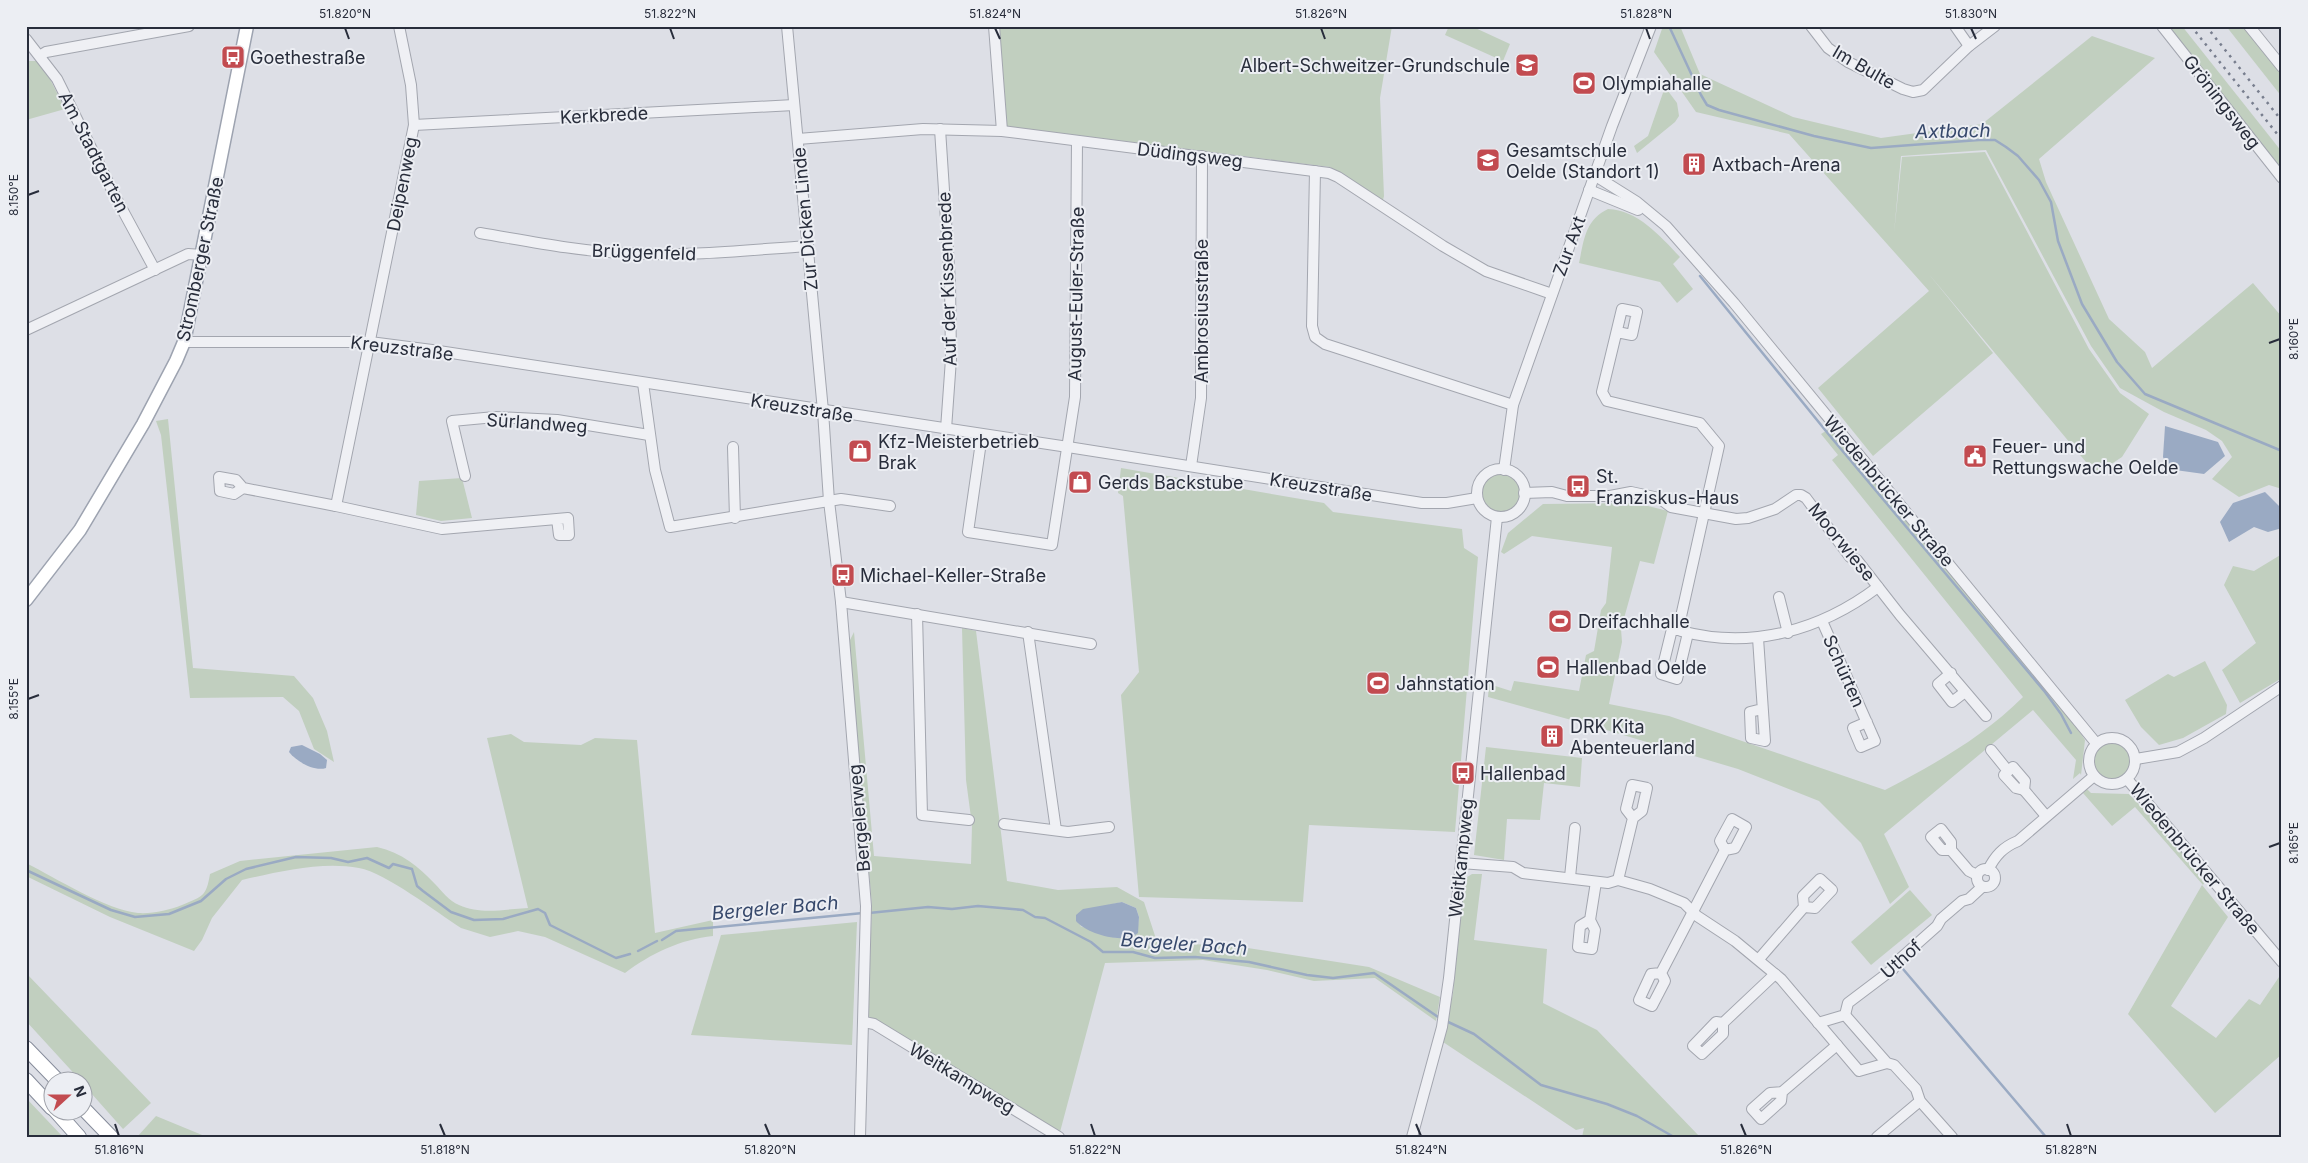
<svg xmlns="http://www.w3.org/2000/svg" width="2308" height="1163" font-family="Inter,sans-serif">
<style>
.green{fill:#c1cfbf;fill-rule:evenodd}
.water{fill:#9aaac3}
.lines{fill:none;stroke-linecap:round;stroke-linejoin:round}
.stream{stroke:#9aaac3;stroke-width:2.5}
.minor-casing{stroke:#a3a6af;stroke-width:12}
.major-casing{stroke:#9da3b0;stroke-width:15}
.highway-casing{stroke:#868c9b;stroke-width:16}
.minor{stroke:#eff0f4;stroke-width:10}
.major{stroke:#fff;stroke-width:12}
.highway{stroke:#fff;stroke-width:14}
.rail{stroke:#787e8e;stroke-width:2.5;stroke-dasharray:2.5 5;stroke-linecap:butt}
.ticks{fill:none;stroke:#282d3b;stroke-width:2}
.labels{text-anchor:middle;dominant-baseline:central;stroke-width:4;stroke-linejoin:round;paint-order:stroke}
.poi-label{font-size:18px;fill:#282d3b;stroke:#eceef3;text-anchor:start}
.street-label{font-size:18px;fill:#282d3b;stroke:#eceef3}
.water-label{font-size:19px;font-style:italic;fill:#36486b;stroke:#eceef3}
.neatline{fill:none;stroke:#282d3b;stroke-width:2}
.ticks-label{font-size:12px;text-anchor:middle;fill:#282d3b}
</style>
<rect width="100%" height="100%" fill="#dddfe6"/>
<!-- green -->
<g class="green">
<path d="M 999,26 L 1392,26 L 1380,98 L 1384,196 L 1383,200 L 1330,167 L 1005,126 Z"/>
<path d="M 1449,26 L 1471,26 L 1510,44 L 1503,61 L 1445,35 Z"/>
<path d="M 1663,26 L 1680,26 L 1700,74 L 1793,117 L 1881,138 L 1982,124 L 2092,36 L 2155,58 L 2039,159 L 2046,182 L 2109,319 L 2145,352 L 2152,368 L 2253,283 L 2282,317 L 2282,489 L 2269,485 L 2239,497 L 2212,479 L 2232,457 L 2222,441 L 2206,430 L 2164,412 L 2120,388 L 2091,346 L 1986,150 L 1901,156 L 1894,233 L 1902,157 L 1985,152 L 2089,349 L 2120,393 L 2149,414 L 2122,457 L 2096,474 L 1928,273 L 1993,353 L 1873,456 L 1818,388 L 1929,291 L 1789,134 L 1696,112 L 1654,52 Z"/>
<path d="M 2169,26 L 2182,26 L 2282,152 L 2282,172 Z"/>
<path d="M 2226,26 L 2244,26 L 2282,74 L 2282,97 Z"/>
<path d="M 26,52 L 29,61 L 41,61 L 65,109 L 26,120 Z"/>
<path d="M 1665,87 L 1677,103 L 1679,116 L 1675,122 L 1637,153 L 1634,146 L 1648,136 Z"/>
<path d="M 1608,209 C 1638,210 1661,237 1680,257 L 1673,264 L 1693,289 L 1677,303 L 1660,282 L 1579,263 C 1584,240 1585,220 1608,209 Z"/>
<path d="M 168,419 L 193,668 L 294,676 L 313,698 L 327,731 L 334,762 L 314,749 L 299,711 L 283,697 L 190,698 L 161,435 L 156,421 Z"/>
<path d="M 1829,429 L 1832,430 L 2072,720 L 2085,740 L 2081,775 L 2080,773 L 2073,779 L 2076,760 L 2033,710 L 1884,834 L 1909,887 L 1890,904 L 1861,843 L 1819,801 L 1738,769 L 1586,724 L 1488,697 L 1489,684 L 1511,691 L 1514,681 L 1579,691 L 1586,655 L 1594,651 L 1601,610 L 1606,603 L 1612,547 L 1532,536 L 1504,554 L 1501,552 L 1508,533 L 1543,504 L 1636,503 L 1668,511 L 1654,564 L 1640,561 L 1621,629 L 1622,642 L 1609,704 L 1669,716 L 1885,790 C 1935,764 1983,737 2023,697 L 1832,460 L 1838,455 L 1821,434 Z"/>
<path d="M 1121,468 L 1324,503 L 1333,512 L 1462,529 L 1464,548 L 1478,557 L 1455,832 L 1309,825 L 1303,902 L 1139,897 L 1121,695 L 1139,672 L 1123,496 L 1118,493 Z"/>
<circle cx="1501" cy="493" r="19"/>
<path d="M 462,478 L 472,518 L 441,521 L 416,515 L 419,481 Z"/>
<path d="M 2282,554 L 2282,678 L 2240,703 L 2222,670 L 2256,643 L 2224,585 L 2233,566 L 2254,571 Z"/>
<path d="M 962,628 L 976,631 L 1007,881 L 1058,890 L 1117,887 L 1144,902 L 1158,945 L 1222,944 L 1369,967 L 1440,997 L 1436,1021 L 1375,978 L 1314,981 L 1267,970 L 1203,960 L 1105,963 L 1060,1132 L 868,1016 L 872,906 L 849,642 L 854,632 L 874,856 L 971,864 L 972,825 L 966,780 ZM 1122,902 L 1136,908 L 1139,917 L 1137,933 L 1116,938 L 1080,926 L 1100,907 Z"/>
<path d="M 2205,661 L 2227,705 L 2226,714 L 2183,738 L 2159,745 L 2141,727 L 2125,700 L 2168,674 L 2174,677 Z"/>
<path d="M 511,734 L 524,742 L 581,745 L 595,738 L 637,740 L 655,933 L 713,920 L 713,936 C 681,939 650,954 625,973 L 545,937 L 518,931 L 490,937 L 461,928 C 436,912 386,873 359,868 C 321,861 278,872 242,880 L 212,918 L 202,940 L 194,951 L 110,917 L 26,876 L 26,863 C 56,878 106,910 138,913 C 153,914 169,910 182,905 C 203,896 206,897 210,874 L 240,861 L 377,847 C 402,853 418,866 435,884 C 442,891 449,901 459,905 C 481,915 505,909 528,908 L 487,738 Z"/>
<circle cx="2112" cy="761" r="18"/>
<path d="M 1486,747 L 1582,758 L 1580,787 L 1544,783 L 1540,820 L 1507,819 L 1504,860 L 1474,855 Z"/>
<path d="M 2087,789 L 2091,793 L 2129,794 L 2158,824 L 2206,880 L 2203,885 L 2135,807 L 2112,826 L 2083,793 Z"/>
<path d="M 1472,874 L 1482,874 L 1474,940 L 1547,949 L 1543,1003 L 1597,1030 L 1700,1137 L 1582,1137 L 1584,1128 L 1576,1130 L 1443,1042 L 1453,993 L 1464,879 Z"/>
<path d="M 2202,885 L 2228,917 L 2171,1006 L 2216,1038 L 2249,999 L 2260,1005 L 2279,977 L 2282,980 L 2282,1054 L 2215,1113 L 2128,1014 Z"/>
<path d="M 1910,890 L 1932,915 L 1871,965 L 1851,942 Z"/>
<path d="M 857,922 L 852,1045 L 691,1035 L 721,935 Z"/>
<path d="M 26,973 L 151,1103 L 123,1129 L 83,1084 L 82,1080 L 80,1080 L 26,1021 Z"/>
<path d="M 26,1098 L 63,1137 L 26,1137 Z"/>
<path d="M 156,1116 L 207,1137 L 137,1137 Z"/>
</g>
<!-- water -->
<g class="water">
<path d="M 2165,426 L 2218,442 L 2225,456 L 2204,474 L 2168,469 L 2163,457 Z"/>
<path d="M 2265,492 L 2282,509 L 2282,528 L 2268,532 L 2254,527 L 2229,542 L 2220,522 L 2233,503 Z"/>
<path d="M 302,745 L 320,754 L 327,760 L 326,768 C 314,772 296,761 289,752 L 291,747 Z"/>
<path d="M 1122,902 L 1136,908 L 1139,917 L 1138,933 C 1124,945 1087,934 1076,921 L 1076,915 L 1083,909 Z"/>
</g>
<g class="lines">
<!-- stream -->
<g class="stream">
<path d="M 1669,26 L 1701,95 L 1707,105 L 1719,110 L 1814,136 L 1871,148 L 1979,140 L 1995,140 L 2006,147 L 2018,156 L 2039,180 L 2051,202 L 2058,241 L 2082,304 L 2117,362 L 2145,394 L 2282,451"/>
<path d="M 1700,276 L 1830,436 L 2045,692 L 2061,714 L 2071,733"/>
<path d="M 26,870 L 111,910 L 135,917 L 169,914 L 201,901 L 226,879 L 246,869 L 296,857 L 331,858 L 348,862 L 367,858 L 389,868 L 393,864 L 412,869 L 417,886 L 423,891 L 451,912 L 474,920 L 503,919 L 538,909 L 545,913 L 550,925 L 616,958 L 630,954"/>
<path d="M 869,913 L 928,907 L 952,909 L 978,906 L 1023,910 L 1035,917 L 1045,918 L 1091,942 L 1103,952 L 1133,952 L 1155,958 L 1195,957 L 1249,962 L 1307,975 L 1333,978 L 1374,973 L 1441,1019"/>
<path d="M 662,940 L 676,931 L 863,913"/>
<path d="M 638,951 L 657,941"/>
<path d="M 1903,969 L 2046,1137"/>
<path d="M 1446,1021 L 1474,1034 L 1541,1085 L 1607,1104 L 1637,1116 L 1674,1137"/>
</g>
<!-- minor casing -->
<g class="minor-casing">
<g id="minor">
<path d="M 787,26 L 823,411 L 829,501 L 841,602 L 866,906 L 860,1137"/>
<path d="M 994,26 L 1002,131"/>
<path d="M 1811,26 L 1828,48 L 1848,62 L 1903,89 L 1913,92 L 1923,90 L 1969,46 L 1995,26"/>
<path d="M 1955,26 L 1969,46"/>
<path d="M 2162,26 L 2282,178"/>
<path d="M 2249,26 L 2282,67"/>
<path d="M 26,39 L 57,79 L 115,196 L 155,270"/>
<path d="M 41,55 L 46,52 L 189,26"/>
<path d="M 414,125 L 794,105"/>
<path d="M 940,129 L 950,282 L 951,359 L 946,429"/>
<path d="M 798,139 L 923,129 L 1002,131 L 1329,173 L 1338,177 L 1443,246 L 1486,271 L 1552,294"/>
<path d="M 1315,171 L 1312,326 L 1315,337 L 1325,344 L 1513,405"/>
<path d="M 1594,175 L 1637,202 L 1666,226 L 1734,303 L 2096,743"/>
<path d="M 1589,190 L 1638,210"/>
<path d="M 480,233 C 528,241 576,251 624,253 C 686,257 747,250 808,246"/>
<path d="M 26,330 L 188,254 L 202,255"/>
<path d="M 1617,332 L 1632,335 L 1637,312 L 1622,309 L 1602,392 L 1607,401 L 1700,423 L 1719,446 L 1678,630 L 1672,629 L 1661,674 L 1677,679 L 1688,633"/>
<path d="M 184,342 L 370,342 L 432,350 L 1068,447 L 1422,503 L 1447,503 L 1477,498"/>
<path d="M 643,383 L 655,470 L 670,527 L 841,499 L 890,506"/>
<path d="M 982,435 L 968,532 L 1052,545 L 1075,397 L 1077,141"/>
<path d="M 733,447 L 735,518"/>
<path d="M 1191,466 L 1201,398 L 1202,156"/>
<circle cx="1501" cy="493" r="24"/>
<path d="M 1504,470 L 1513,405 L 1612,126 L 1651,26"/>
<path d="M 465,476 L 452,421 L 495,417 L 557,420 L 649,435"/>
<path d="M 243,488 L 234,494 L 220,491 L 219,477 L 236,480 L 243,488 L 336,506 L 414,125 L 411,85 L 399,26"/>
<path d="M 1524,493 L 1552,492 L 1567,496 L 1610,496 L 1631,492 L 1659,498 L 1671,507 L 1736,519 L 1748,518 L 1775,509 L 1796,495 L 1801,495 L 1806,498 L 1850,557 L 1857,560 L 1900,615 L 1986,716"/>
<path d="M 336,506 L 442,529 L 568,518 L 569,535 L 559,535 L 557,519"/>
<path d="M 1779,597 L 1788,633"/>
<path d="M 841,602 L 1091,644"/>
<path d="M 917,614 L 922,815 L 969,820"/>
<path d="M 1822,621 L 1875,741 L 1861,747 L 1853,728 L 1867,722"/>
<path d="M 1681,631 C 1752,650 1821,630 1878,587"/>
<path d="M 1028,632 L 1056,830"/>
<path d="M 1758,638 L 1765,741 L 1751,738 L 1750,712 L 1762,709"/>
<path d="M 1951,673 L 1938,684 L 1952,702 L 1965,692"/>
<circle cx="2112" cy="761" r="23"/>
<path d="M 1991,750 L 2008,771 L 2013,767 L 2025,781 L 2024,790 L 2046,816"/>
<path d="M 2136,759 L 2178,752 L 2204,738 L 2282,686"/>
<path d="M 2008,771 L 2004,775 L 2016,788 L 2024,790"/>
<path d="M 2127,779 L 2282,962"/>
<path d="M 1004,824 L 1068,832 L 1109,827"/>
<path d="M 1951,850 L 1942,850 L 1931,837 L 1941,829 L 1951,842 L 1951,850 L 1969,871 L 1977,875"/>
<path d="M 1461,863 L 1513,867 L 1523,873 L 1608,883 L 1618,880 L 1650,889 L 1684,903 L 1697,916 L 1735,941 L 1781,979 L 1859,1071 L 1887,1063"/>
<circle cx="1986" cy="878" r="9"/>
<path d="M 1988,870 C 1995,856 2003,847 2018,841 L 2094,776"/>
<path d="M 1570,877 L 1575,828"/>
<path d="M 1618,880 L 1633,818 L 1642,811 L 1647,788 L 1632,785 L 1626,809 L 1633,818"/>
<path d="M 1590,920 L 1580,926 L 1578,947 L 1592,949 L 1595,930 L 1590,920 L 1596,882"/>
<path d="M 1759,959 L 1804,907 L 1815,908 L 1832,890 L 1820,879 L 1803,896 L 1804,907"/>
<path d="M 1661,973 L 1651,974 L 1639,1000 L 1652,1006 L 1665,981 L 1661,973 L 1725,850 L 1735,848 L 1746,827 L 1732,819 L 1720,841 L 1725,850"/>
<path d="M 1845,1015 L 1887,1063 L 1894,1065 L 1916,1089 L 1920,1101 L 1952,1137"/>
<path d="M 864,1022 L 874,1024 L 1059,1137"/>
<path d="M 1723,1023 L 1716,1022 L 1693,1046 L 1702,1054 L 1723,1034 L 1723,1023 L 1775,974"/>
<path d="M 1818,1023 L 1845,1015 L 1848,1003 L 1893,969 L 1901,958 L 1937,926 L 1941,919 L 1962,901 L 1969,899 L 1982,887"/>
<path d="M 1782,1092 L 1770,1093 L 1752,1109 L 1761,1119 L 1781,1101 L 1782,1092 L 1837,1045"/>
<path d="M 1412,1137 L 1442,1027 L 1449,978 L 1497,517"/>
<path d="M 1877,1137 L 1920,1101"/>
</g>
</g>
<!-- major casing -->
<g class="major-casing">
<path id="major" d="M 26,600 L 80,530 L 143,424 L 176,361 L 184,342 L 247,26"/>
</g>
<!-- highway casing -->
<g class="highway-casing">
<g id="highway">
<path d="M 26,1048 L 57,1080"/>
<path d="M 26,1080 L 52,1108"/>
<path d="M 82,1107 L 111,1137"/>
<path d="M 55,1110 L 79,1137"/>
</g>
</g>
<!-- minor -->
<use href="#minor" class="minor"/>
<!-- major -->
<use href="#major" class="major"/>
<!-- highway -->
<use href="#highway" class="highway"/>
<!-- rail -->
<g class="rail">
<path d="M 2191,26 L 2282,140"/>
<path d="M 2206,26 L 2282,121"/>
</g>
</g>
<!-- ticks -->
<path class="ticks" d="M 345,28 L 349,39M 670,28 L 674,39M 995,28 L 1000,39M 1321,28 L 1325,39M 1646,28 L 1650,39M 1971,28 L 1976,39M 28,195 L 39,191M 2269,343 L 2280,339M 28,699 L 39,695M 2269,847 L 2280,843M 115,1124 L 119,1136M 440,1124 L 445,1136M 765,1124 L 770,1136M 1091,1124 L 1095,1136M 1416,1124 L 1421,1136M 1741,1124 L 1746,1136M 2067,1124 L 2071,1136"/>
<!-- icons -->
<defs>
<g id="bus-square" transform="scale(1.25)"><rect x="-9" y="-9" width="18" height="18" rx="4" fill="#c24b50" stroke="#eceef3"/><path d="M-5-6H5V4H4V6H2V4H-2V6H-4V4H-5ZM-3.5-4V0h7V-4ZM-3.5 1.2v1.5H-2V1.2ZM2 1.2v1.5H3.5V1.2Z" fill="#fff"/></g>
<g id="school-square" transform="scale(1.25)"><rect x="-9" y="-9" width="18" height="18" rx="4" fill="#c24b50" stroke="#eceef3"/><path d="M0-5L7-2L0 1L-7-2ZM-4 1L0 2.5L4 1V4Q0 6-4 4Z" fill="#fff"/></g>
<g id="stadium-square" transform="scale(1.25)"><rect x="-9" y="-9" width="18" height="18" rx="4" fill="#c24b50" stroke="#eceef3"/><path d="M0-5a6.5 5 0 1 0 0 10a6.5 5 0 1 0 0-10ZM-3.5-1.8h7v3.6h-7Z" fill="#fff"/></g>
<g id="building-square" transform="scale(1.25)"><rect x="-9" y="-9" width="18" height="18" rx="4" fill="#c24b50" stroke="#eceef3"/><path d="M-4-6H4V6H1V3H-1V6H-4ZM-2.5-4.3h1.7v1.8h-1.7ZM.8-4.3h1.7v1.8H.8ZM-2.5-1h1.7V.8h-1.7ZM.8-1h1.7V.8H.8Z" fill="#fff"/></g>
<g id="shop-square" transform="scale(1.25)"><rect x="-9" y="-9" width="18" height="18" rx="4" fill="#c24b50" stroke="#eceef3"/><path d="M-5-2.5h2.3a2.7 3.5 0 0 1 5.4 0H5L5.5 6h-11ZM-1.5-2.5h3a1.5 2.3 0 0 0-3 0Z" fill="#fff"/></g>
<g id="civic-square" transform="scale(1.25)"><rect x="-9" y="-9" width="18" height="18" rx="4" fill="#c24b50" stroke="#eceef3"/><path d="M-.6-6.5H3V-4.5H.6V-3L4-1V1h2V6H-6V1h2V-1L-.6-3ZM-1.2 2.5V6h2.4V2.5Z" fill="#fff"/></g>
</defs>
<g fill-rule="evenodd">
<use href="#bus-square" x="233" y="57"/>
<use href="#school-square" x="1527" y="65"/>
<use href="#stadium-square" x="1584" y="83"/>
<use href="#school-square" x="1488" y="160"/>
<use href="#building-square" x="1694" y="164"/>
<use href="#shop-square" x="860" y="451"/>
<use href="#civic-square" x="1975" y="456"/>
<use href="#shop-square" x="1080" y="482"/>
<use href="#bus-square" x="1578" y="486"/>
<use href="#bus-square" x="843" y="575"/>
<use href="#stadium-square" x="1560" y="621"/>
<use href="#stadium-square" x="1548" y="667"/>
<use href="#stadium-square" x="1378" y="683"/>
<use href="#building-square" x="1552" y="736"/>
<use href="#bus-square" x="1463" y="773"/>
</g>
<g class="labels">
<!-- poi labels -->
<g class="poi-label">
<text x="250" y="57">Goethestraße</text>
<text x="1510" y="65" text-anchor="end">Albert-Schweitzer-Grundschule</text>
<text x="1602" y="83">Olympiahalle</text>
<text x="1506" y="150">Gesamtschule<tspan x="1506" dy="21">Oelde (Standort 1)</tspan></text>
<text x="1712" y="164">Axtbach-Arena</text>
<text x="878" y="441">Kfz-Meisterbetrieb<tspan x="878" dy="21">Brak</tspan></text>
<text x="1992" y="446">Feuer- und<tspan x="1992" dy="21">Rettungswache Oelde</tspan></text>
<text x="1596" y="476">St.<tspan x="1596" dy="21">Franziskus-Haus</tspan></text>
<text x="1098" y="482">Gerds Backstube</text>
<text x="860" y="575">Michael-Keller-Straße</text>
<text x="1578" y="621">Dreifachhalle</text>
<text x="1566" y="667">Hallenbad Oelde</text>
<text x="1396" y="683">Jahnstation</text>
<text x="1570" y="726">DRK Kita<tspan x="1570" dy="21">Abenteuerland</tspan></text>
<text x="1480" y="773">Hallenbad</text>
</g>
<!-- street labels -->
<g class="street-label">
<text transform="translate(1864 67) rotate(30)">Im Bulte</text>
<text transform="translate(2222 102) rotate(52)">Gröningsweg</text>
<text transform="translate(604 115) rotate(-3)">Kerkbrede</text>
<text transform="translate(94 152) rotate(63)">Am Stadtgarten</text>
<text transform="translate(1190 155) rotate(7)">Düdingsweg</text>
<text transform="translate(402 184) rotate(-79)">Deipenweg</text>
<text transform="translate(805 219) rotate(-95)">Zur Dicken Linde</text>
<text transform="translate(1569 246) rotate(-70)">Zur Axt</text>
<text transform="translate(644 252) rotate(2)">Brüggenfeld</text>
<text transform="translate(200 259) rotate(-78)">Stromberger Straße</text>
<text transform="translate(947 279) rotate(-92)">Auf der Kissenbrede</text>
<text transform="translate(1076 294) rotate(-89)">August-Euler-Straße</text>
<text transform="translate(1201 311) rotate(-90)">Ambrosiusstraße</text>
<text transform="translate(402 348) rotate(7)">Kreuzstraße</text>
<text transform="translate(802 408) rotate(9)">Kreuzstraße</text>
<text transform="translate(537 423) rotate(4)">Sürlandweg</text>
<text transform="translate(1321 487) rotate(9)">Kreuzstraße</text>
<text transform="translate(1889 491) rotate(50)">Wiedenbrücker Straße</text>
<text transform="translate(1842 542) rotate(51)">Moorwiese</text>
<text transform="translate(1844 671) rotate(66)">Schürten</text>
<text transform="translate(859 818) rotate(-95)">Bergelerweg</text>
<text transform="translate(1461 858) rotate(-84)">Weitkampweg</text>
<text transform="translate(2195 859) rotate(50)">Wiedenbrücker Straße</text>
<text transform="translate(1901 959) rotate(-42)">Uthof</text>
<text transform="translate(962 1078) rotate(31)">Weitkampweg</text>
</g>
<!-- water labels -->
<g class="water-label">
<text transform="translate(1953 131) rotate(-1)">Axtbach</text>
<text transform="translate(775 908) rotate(-5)">Bergeler Bach</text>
<text transform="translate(1184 944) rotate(4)">Bergeler Bach</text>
</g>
</g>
<!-- border -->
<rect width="2308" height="1163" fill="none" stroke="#eceef3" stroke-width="55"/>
<!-- north arrow -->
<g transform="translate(68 1096) rotate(69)"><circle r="24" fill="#eceef3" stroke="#9ea1a9"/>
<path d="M0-4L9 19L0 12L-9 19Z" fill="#c24b50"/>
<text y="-8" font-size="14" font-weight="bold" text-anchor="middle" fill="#282d3b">N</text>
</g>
<rect x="28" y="28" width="2252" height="1108" class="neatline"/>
<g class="ticks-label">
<text x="345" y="18">51.820°N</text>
<text x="670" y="18">51.822°N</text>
<text x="995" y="18">51.824°N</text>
<text x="1321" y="18">51.826°N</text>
<text x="1646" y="18">51.828°N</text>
<text x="1971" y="18">51.830°N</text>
<text transform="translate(14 195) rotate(-90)" y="4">8.150°E</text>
<text transform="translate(2294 339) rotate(-90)" y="4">8.160°E</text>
<text transform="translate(14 699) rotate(-90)" y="4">8.155°E</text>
<text transform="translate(2294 843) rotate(-90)" y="4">8.165°E</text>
<text x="119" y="1154">51.816°N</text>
<text x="445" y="1154">51.818°N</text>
<text x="770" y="1154">51.820°N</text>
<text x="1095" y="1154">51.822°N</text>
<text x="1421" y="1154">51.824°N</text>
<text x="1746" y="1154">51.826°N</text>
<text x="2071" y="1154">51.828°N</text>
</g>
</svg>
